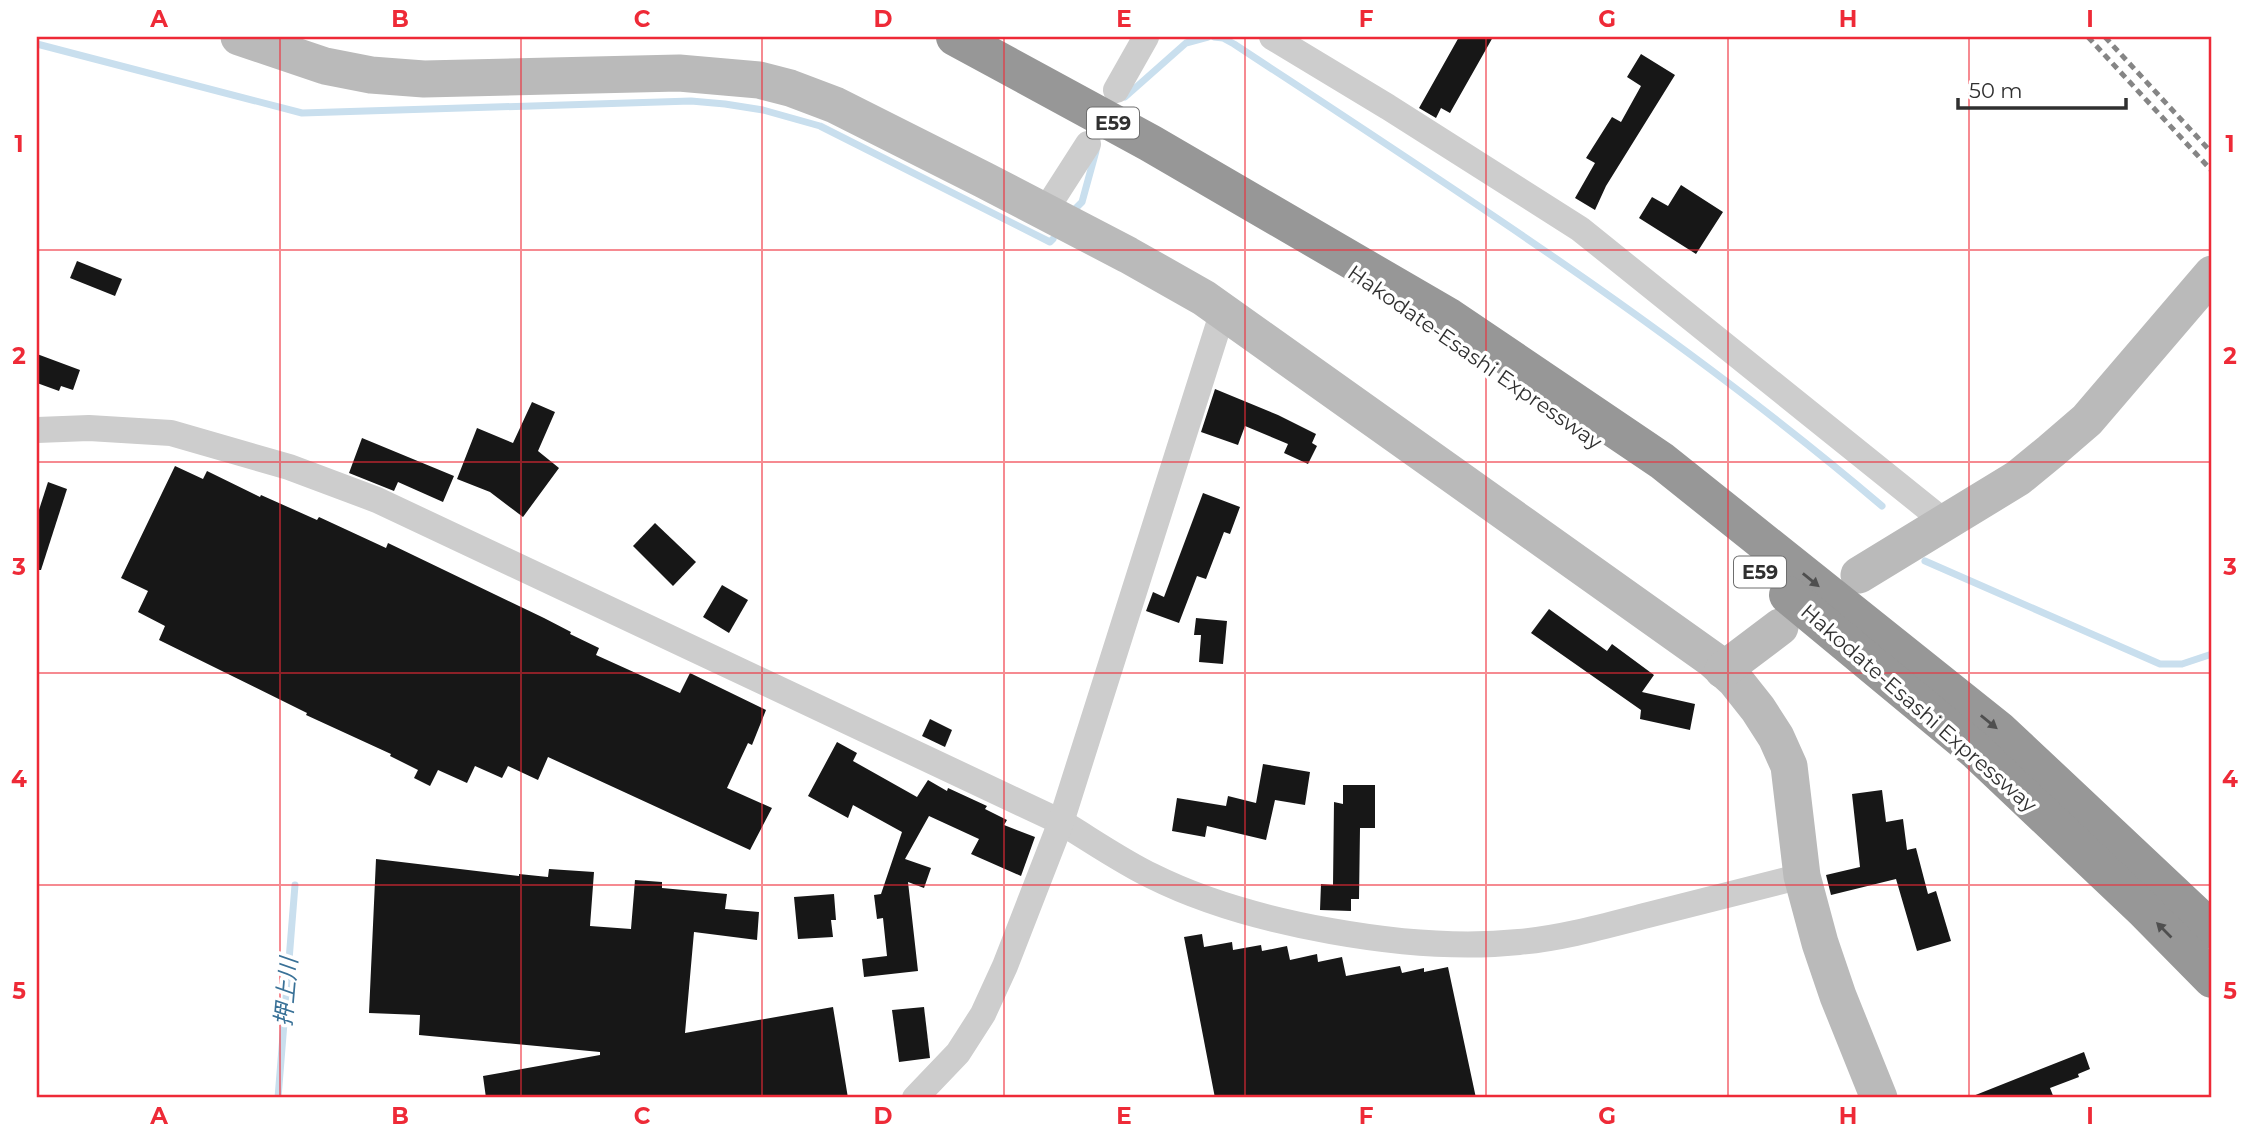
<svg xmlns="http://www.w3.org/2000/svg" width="2249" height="1135" font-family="Montserrat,'Noto Sans JP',sans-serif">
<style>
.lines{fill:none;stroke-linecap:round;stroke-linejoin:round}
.stream{stroke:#c9dfee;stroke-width:7}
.building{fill:#171717}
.street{stroke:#cdcdcd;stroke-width:26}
.secondary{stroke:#bababa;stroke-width:37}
.highway{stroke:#979797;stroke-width:38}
.rail{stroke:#858585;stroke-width:5;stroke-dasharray:7 5;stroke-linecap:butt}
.oneway{fill:#4f4f4f}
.grid{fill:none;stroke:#ee2a37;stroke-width:2;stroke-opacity:0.55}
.labels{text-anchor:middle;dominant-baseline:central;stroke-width:7;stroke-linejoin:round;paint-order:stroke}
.shield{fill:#fff;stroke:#6e6e6e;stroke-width:2}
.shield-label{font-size:19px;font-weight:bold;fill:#303030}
.street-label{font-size:21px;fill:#303030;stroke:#fff}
.water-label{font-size:23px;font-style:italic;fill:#397197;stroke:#fff}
.neatline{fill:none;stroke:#ee2a37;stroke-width:2.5}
.grid-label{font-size:23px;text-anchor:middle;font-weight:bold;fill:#ee2a37}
</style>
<rect width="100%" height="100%" fill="#fff"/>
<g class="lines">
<!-- stream -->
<g class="stream">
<path d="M 1214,37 L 1223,38 L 1234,44 C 1456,190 1679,333 1882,506"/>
<path d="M 37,44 L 302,113 L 691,101 L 725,104 L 763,110 L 820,126 L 1050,242 L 1053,239"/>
<path d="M 1125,97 L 1186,43 L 1208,37"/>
<path d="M 1076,208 L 1082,202 L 1096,151"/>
<path d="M 1925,561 L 2160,664 L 2182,664 L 2212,654"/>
<path d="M 278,1098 L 295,885"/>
</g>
</g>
<!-- building -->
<g class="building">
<path d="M 1459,37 L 1493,37 L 1450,113 L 1441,108 L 1436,118 L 1419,108 Z"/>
<path d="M 1641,54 L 1675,75 L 1606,186 L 1595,210 L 1575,198 L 1595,163 L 1586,158 L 1612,117 L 1621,122 L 1641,86 L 1627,77 Z"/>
<path d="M 1681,185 L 1723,212 L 1696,254 L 1639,218 L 1652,197 L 1668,206 Z"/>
<path d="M 77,261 L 122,279 L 115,296 L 70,278 Z"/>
<path d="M 37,354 L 80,370 L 73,390 L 61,386 L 59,391 L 37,383 Z"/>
<path d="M 1215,389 L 1278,415 L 1316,434 L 1312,443 L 1317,446 L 1308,464 L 1284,453 L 1288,444 L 1245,426 L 1238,445 L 1201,432 Z"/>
<path d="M 532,402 L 555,412 L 538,451 L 559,468 L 523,517 L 490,492 L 457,479 L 477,428 L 513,443 Z"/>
<path d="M 362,438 L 454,476 L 443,502 L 398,482 L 394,491 L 349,473 Z"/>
<path d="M 175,466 L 203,479 L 207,471 L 260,497 L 261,495 L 317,520 L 319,517 L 386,548 L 388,543 L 544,618 L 571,632 L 570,634 L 599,648 L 596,655 L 680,693 L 690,673 L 766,710 L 752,745 L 748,743 L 727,788 L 772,808 L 750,850 L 548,757 L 538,780 L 508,766 L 502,778 L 475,766 L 467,783 L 438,770 L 430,786 L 414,778 L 418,770 L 390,756 L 391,754 L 306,715 L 307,713 L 159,640 L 165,626 L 138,612 L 148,591 L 121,578 Z"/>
<path d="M 48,482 L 67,489 L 41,570 L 37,570 L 37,516 Z"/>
<path d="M 1203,493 L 1240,507 L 1230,534 L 1224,532 L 1206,579 L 1197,576 L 1179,623 L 1146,611 L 1153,592 L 1164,597 Z"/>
<path d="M 655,523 L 696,562 L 673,586 L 633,546 Z"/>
<path d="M 722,585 L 748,600 L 729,633 L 703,617 Z"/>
<path d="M 1549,609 L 1607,651 L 1612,644 L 1654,675 L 1642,692 L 1695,704 L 1690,730 L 1640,719 L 1641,710 L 1531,633 Z"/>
<path d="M 1196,618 L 1227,621 L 1223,664 L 1199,662 L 1201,635 L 1194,635 Z"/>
<path d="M 930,719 L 952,730 L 945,747 L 922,736 Z"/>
<path d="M 837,742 L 857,753 L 853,761 L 917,797 L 928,780 L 947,791 L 948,788 L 987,806 L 985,809 L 1007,820 L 1004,825 L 1035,837 L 1021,876 L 971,854 L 979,839 L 929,816 L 905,859 L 931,868 L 924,888 L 908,882 L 918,971 L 864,977 L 862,959 L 887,956 L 883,918 L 877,919 L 874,895 L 881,894 L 902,832 L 853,805 L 848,818 L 808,796 Z"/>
<path d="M 1263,764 L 1310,772 L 1305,805 L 1275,800 L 1266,840 L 1207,826 L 1205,837 L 1172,831 L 1177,798 L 1226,806 L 1228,796 L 1256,803 Z"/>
<path d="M 1343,785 L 1375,785 L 1375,828 L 1360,828 L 1359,899 L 1351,899 L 1351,911 L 1320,910 L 1321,884 L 1333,885 L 1334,802 L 1343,804 Z"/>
<path d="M 1882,790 L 1886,822 L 1903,819 L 1907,850 L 1916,848 L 1928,894 L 1936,891 L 1951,941 L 1917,951 L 1896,879 L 1831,895 L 1826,875 L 1860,867 L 1852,794 Z"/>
<path d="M 376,859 L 519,876 L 519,874 L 548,877 L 549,869 L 594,872 L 590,926 L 631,929 L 635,880 L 662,882 L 662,888 L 727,894 L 725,909 L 759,912 L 757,940 L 694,932 L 685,1033 L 833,1007 L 848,1098 L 486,1098 L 483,1076 L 600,1055 L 600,1052 L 419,1035 L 420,1015 L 369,1013 Z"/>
<path d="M 834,894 L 836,920 L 831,920 L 833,937 L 798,939 L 794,897 Z"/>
<path d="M 1202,934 L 1204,947 L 1232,942 L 1233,950 L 1261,945 L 1262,951 L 1287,946 L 1290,960 L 1317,954 L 1318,962 L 1342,957 L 1346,976 L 1400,966 L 1402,973 L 1424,968 L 1424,972 L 1448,967 L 1476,1098 L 1215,1098 L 1184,937 Z"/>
<path d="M 924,1007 L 930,1058 L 899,1062 L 892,1010 Z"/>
<path d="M 2084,1052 L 2090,1069 L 2078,1074 L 2079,1077 L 2050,1088 L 2054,1098 L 1968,1098 Z"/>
</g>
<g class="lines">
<!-- street -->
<g class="street">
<path d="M 1272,37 L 1388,107 L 1580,229 L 1946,523"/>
<path d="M 1116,90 L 1146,37"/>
<path d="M 1045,211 L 1088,144"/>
<path d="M 37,430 L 89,428 L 171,433 L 289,467 L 377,500 L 1061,822 C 1091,840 1121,861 1152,876 C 1248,924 1412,953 1519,942 C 1563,938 1605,926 1648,915 C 1700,902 1751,889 1802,876"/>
<path d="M 915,1098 L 958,1053 L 983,1014 L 1005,966 L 1061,822 L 1223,311"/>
</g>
<!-- secondary -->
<g class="secondary">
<path d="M 239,37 L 325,66 L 371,75 L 424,79 L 679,73 L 759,80 L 790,88 L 835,105 L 984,180 L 1128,255 L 1204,298 L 1713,660 L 1735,680 L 1758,709 L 1776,737 L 1789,766 L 1802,876 L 1820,943 L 1838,996 L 1879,1098"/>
<path d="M 1859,575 L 2018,478 L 2051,451 L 2087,420 L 2212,274"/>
<path d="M 1723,670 L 1780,627"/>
</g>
<!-- highway -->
<g class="highway">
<path d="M 955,37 L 1150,143 L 1449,317 L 1662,461 L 1999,730 L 2212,930"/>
<path d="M 1788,595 L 1975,750 L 2143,909 L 2212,979"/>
</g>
<!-- rail -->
<g class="rail">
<path d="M 2088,37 L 2212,171"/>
<path d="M 2105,37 L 2212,153"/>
</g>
</g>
<!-- one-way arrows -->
<defs><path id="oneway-solid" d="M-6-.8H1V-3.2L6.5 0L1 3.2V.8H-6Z" transform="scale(1.75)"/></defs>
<g class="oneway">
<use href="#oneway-solid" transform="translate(1811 580) rotate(39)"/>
<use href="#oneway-solid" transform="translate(1989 722) rotate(39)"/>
<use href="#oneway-solid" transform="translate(2164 930) rotate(-135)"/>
</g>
<!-- grid -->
<path class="grid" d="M 280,37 L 280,1098M 521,37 L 521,1098M 762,37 L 762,1098M 1004,37 L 1004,1098M 1245,37 L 1245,1098M 1486,37 L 1486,1098M 1728,37 L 1728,1098M 1969,37 L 1969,1098M 37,250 L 2212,250M 37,462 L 2212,462M 37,673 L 2212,673M 37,885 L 2212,885"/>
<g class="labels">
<!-- shield labels -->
<g class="shield">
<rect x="1087" y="107.5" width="52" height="31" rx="5"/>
<rect x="1734" y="556.5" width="52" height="31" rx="5"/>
</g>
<g class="shield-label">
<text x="1113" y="123">E59</text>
<text x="1760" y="572">E59</text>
</g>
<!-- street labels -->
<g class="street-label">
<text transform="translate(1475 357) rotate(35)">Hakodate-Esashi Expressway</text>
<text transform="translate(1919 708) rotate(41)">Hakodate-Esashi Expressway</text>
</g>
<!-- water labels -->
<g class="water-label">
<text transform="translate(286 992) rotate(-85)">押上川</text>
</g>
</g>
<!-- border -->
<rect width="2249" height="1135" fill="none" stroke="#ffffff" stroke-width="77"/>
<!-- scale -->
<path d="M1958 98v10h168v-10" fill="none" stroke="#303030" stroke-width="3.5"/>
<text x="1969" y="98" font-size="21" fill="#303030" stroke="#ffffff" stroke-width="5" paint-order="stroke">50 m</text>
<rect x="38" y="38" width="2172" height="1058" class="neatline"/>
<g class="grid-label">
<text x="159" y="27">A</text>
<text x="400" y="27">B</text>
<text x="642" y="27">C</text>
<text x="883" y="27">D</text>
<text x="1124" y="27">E</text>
<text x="1366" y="27">F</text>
<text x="1607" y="27">G</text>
<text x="1848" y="27">H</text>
<text x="2090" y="27">I</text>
<text x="19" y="152">1</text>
<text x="2230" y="152">1</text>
<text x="19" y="364">2</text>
<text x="2230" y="364">2</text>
<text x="19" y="575">3</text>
<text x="2230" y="575">3</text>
<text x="19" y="787">4</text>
<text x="2230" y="787">4</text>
<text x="19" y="999">5</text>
<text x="2230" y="999">5</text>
<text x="159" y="1124">A</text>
<text x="400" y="1124">B</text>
<text x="642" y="1124">C</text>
<text x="883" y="1124">D</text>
<text x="1124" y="1124">E</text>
<text x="1366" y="1124">F</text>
<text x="1607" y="1124">G</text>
<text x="1848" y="1124">H</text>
<text x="2090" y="1124">I</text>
</g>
</svg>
